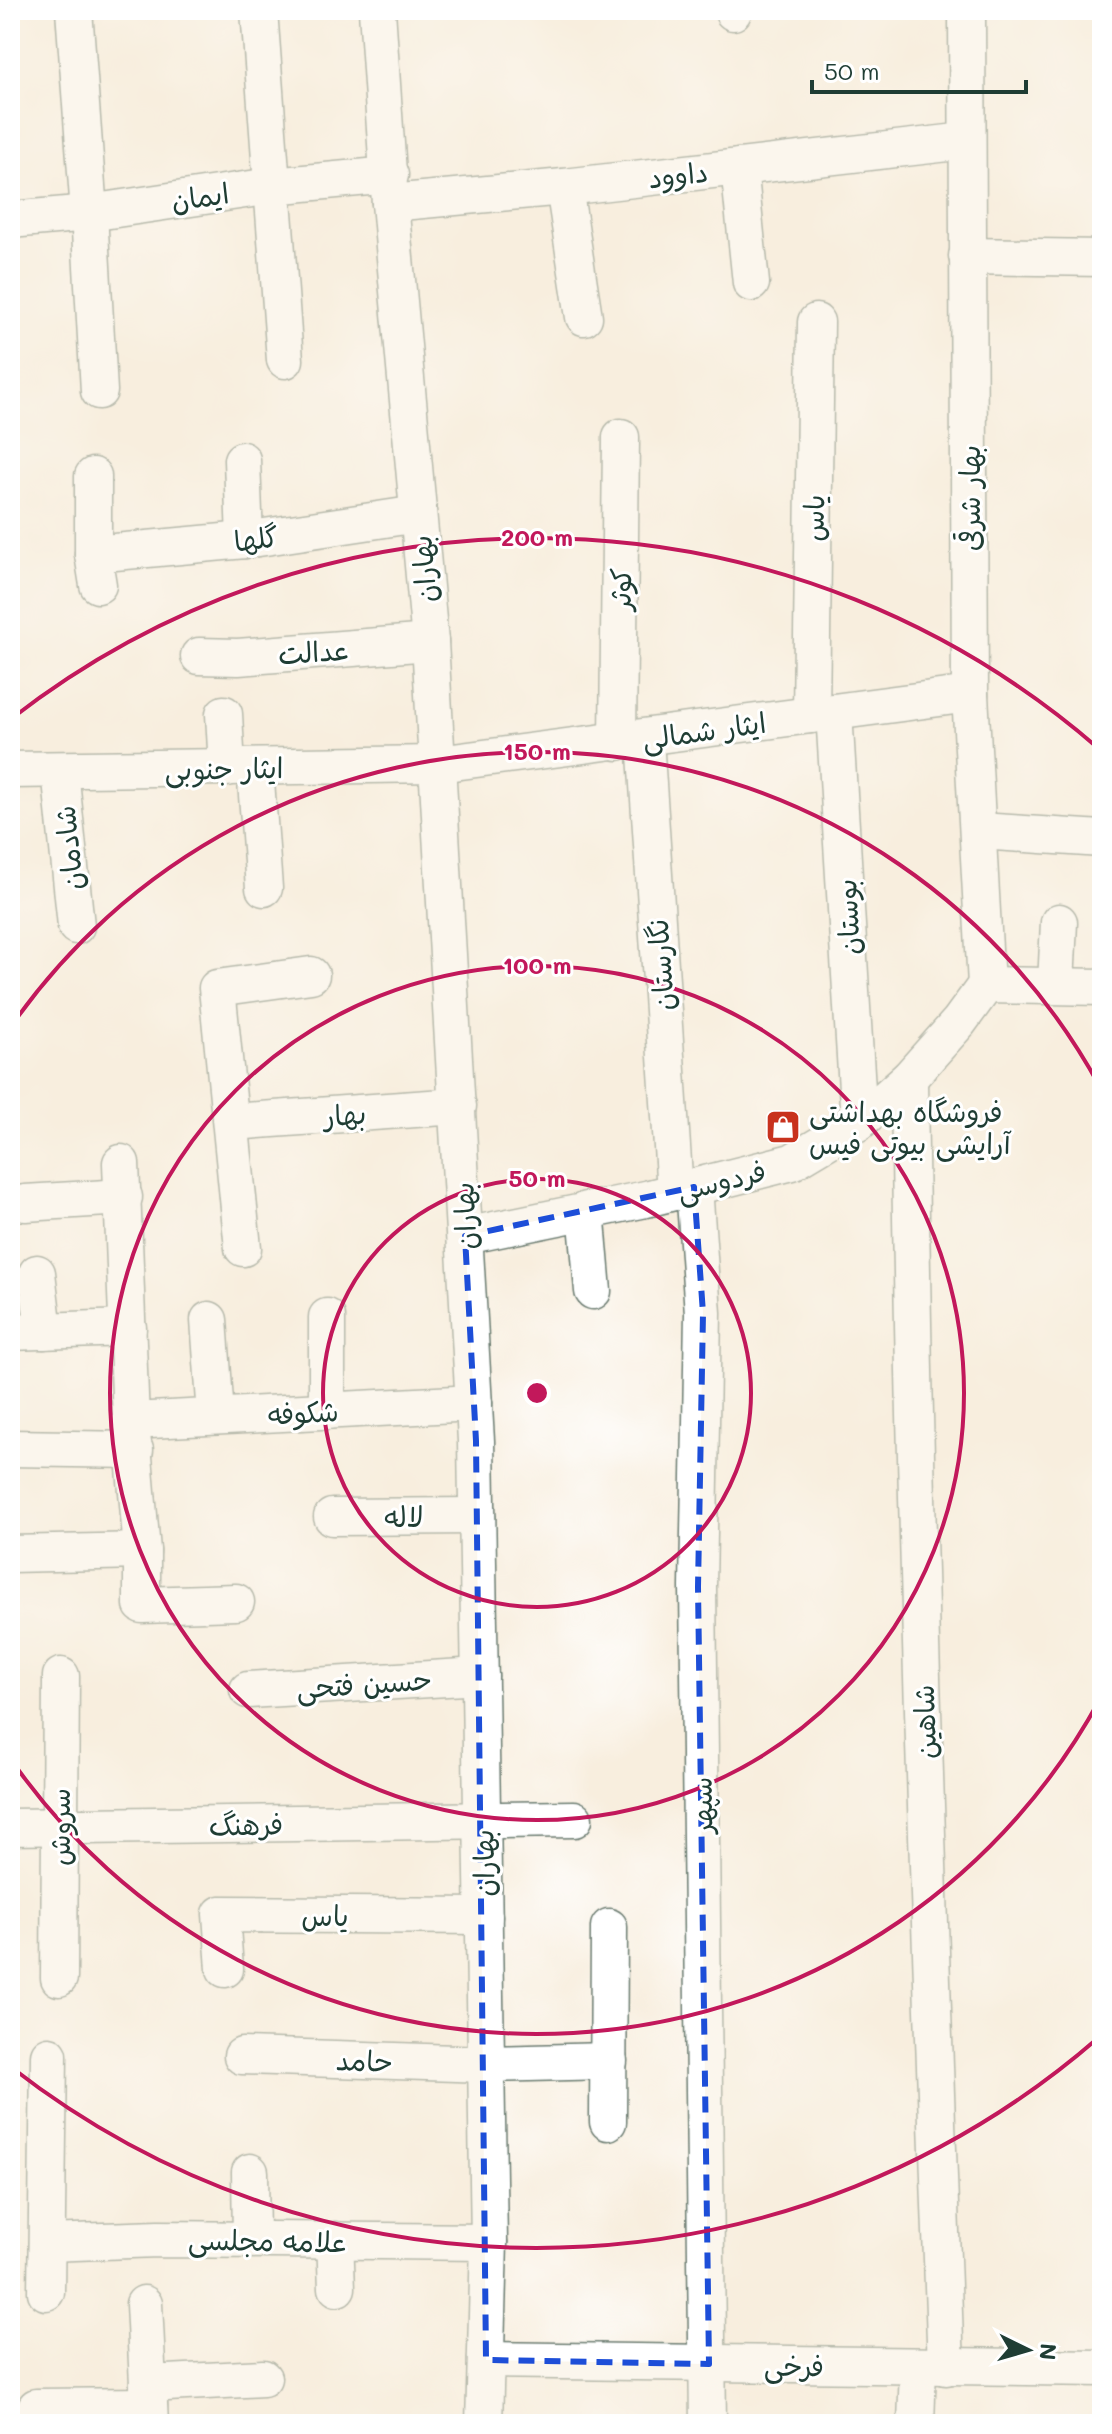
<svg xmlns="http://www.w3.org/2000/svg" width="1112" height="2434" font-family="Mali,'Playpen Sans Arabic',sans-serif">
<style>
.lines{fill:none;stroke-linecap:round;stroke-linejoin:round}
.minor-casing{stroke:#6b7b70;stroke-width:39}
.minor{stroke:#fff;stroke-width:36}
.marked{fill:none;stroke:#1d4ed8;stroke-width:6;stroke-dasharray:16 10;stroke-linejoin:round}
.ring{fill:none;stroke:#c2185b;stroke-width:4}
.labels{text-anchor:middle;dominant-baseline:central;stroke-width:6;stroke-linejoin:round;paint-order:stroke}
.street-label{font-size:28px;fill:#1f3d34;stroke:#fff}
.poi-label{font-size:28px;fill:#1f3d34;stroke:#fff;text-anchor:start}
.centre{fill:#c2185b;stroke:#fff;stroke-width:4}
.ring-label{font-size:24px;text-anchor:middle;font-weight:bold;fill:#c2185b;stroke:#fff;stroke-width:6;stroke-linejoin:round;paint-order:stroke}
</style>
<rect width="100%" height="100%" fill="#fff"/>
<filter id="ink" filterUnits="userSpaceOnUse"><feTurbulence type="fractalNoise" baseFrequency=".0125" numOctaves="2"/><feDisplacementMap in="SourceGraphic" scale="16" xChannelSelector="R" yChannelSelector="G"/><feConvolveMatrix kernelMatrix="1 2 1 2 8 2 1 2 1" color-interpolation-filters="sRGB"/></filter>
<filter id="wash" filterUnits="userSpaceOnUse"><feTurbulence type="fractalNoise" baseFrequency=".006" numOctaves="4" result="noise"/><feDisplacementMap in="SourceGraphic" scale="32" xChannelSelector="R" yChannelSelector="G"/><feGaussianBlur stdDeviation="1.8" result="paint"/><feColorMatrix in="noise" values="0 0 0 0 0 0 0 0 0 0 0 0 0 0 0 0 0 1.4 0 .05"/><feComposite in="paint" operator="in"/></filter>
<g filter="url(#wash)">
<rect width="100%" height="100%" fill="#f8eede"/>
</g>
<g filter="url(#ink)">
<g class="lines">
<!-- minor casing -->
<g class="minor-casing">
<g id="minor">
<path d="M 74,10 L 89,213 L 99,391"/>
<path d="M 259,10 L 285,360"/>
<path d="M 377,10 L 390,203 L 430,642 L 476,1441 L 489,2242 L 484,2424"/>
<path d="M 733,10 L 733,12"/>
<path d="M 967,10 L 970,694 L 986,985"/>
<path d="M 739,167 L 751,283"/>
<path d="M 564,187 L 584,317"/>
<path d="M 390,203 L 564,187 L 966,141"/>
<path d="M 10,220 L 89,213 L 272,186 L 390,175"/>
<path d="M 967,256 L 1102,258"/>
<path d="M 242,460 L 245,540"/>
<path d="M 93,476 L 93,554 L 98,585"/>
<path d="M 93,554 L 245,540 L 418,514"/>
<path d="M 199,656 L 238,657 L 430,642"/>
<path d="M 834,712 L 859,1122"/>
<path d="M 224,714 L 227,768"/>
<path d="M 811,715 L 816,322"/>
<path d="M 645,739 L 675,1192"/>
<path d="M 618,742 L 621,437"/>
<path d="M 255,768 L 264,888"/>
<path d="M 10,770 L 438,764 L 970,694"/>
<path d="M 60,770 L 76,926"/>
<path d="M 979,831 L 1102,839"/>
<path d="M 1056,985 L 1059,922"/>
<path d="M 909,1078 C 914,1508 930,1937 946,2367"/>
<path d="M 231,1122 L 458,1106"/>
<path d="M 121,1163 L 131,1421 L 142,1551 L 142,1605 L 236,1602"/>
<path d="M 694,1187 L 703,1313 L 698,1587 L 708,2424"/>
<path d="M 25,1203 L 124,1197"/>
<path d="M 586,1210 L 593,1291"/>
<path d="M 465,1236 L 646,1199 L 792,1162 L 859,1122 L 909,1078 L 959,1022 L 986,985 L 1102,987"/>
<path d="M 243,1248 L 217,988 L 311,975"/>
<path d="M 37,1273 L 44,1331"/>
<path d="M 209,1320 L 216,1416"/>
<path d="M 10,1332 L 128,1328"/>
<path d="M 327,1411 L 327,1317"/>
<path d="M 131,1421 L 474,1403"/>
<path d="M 10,1448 L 135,1450"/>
<path d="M 332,1517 L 477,1516"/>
<path d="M 10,1554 L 142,1551"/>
<path d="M 248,1690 L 480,1676"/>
<path d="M 10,1827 L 574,1819"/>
<path d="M 225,1969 L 221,1914 L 484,1916"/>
<path d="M 59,1978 L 61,1676"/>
<path d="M 242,2056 L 486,2064 L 609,2061"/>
<path d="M 608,2122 L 609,1927"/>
<path d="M 250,2172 L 251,2239"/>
<path d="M 335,2240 L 337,2288"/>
<path d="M 47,2243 L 158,2239 L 489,2242"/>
<path d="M 46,2292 L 49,2055"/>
<path d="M 144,2304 L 150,2424"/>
<path d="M 486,2360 L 1102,2368"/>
<path d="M 148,2384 L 263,2378"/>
<path d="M 36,2407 L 149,2406"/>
<path d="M 916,2424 L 918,2367"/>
</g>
</g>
<!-- minor -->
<use href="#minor" class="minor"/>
</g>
</g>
<!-- marked area -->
<path d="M0 0H1112V2434H0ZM 694,1187 L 703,1313 L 698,1587 L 709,2364 L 486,2360 L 476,1441 L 465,1236 Z" fill="#f8eede" fill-opacity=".55" fill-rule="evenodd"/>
<path class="marked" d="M 694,1187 L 703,1313 L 698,1587 L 709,2364 L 486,2360 L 476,1441 L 465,1236 Z"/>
<!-- distance rings -->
<g class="ring">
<circle cx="537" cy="1393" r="214"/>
<circle cx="537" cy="1393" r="427"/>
<path d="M1100 1699A641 641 0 0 1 12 1761M12 1025A641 641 0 0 1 1100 1087"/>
<path d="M1098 2038A855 855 0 0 1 11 2067M11 719A855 855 0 0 1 1098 748"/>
</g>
<!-- icons -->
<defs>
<g id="shop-square" transform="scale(1.8)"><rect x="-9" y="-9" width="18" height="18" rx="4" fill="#c8321e" stroke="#fff"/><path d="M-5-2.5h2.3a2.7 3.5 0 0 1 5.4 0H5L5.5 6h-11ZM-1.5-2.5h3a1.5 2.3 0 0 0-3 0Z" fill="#fff"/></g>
</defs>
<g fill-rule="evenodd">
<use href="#shop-square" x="783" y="1127"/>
</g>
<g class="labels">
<!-- street labels -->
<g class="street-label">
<text transform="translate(678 174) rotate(-7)">داوود</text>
<text transform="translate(200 196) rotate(-8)">ایمان</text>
<text transform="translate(969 498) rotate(-90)">بهار شرقی</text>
<text transform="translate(813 518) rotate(-89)">یاس</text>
<text transform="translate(256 538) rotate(-7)">گلها</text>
<text transform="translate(423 569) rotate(-95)">بهاران</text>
<text transform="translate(620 589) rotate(-89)">کوثر</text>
<text transform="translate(314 651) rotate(-4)">عدالت</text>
<text transform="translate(704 730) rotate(-8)">ایثار شمالی</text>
<text transform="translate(224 768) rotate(-1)">ایثار جنوبی</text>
<text transform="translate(68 848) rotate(-96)">شادمان</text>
<text transform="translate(847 917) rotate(-93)">بوستان</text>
<text transform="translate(660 965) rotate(-94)">نگارستان</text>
<text transform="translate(345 1114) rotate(-4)">بهار</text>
<text transform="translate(721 1180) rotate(-14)">فردوسی</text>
<text transform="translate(464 1216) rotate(-93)">بهاران</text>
<text transform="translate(303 1412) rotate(-3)">شکوفه</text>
<text x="404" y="1516">لاله</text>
<text transform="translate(364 1683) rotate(-4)">حسین فتحی</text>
<text transform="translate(924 1722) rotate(-92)">شاهین</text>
<text transform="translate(701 1805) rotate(-91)">سپهر</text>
<text transform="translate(246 1824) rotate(-1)">فرهنگ</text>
<text transform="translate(59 1827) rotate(-90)">سروش</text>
<text transform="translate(483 1863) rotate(-91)">بهاران</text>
<text x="325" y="1915">یاس</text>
<text transform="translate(364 2060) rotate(2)">حامد</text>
<text transform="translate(268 2240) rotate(1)">علامه مجلسی</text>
<text transform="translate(794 2365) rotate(1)">فرخی</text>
</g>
<!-- poi labels -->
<g class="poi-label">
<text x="809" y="1111">فروشگاه بهداشتی<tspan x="809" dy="32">آرایشی بیوتی فیس</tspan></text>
</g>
</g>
<circle cx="537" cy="1393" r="12" class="centre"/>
<g class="ring-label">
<text x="537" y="546">200 m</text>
<text x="537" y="760">150 m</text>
<text x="537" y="974">100 m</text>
<text x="537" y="1187">50 m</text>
</g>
<!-- margin -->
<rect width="1112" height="2434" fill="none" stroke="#fff" stroke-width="40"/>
<!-- north arrow -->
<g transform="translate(1028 2350) rotate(95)" stroke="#ffffff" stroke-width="6" paint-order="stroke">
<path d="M0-6L14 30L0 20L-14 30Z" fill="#1f3d34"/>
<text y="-12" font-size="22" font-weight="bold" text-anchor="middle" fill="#1f3d34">N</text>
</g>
<!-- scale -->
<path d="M812 80v12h214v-12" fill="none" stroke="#1f3d34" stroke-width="4"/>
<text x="824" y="80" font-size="24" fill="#1f3d34" stroke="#ffffff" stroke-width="6" paint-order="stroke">50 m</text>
</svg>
